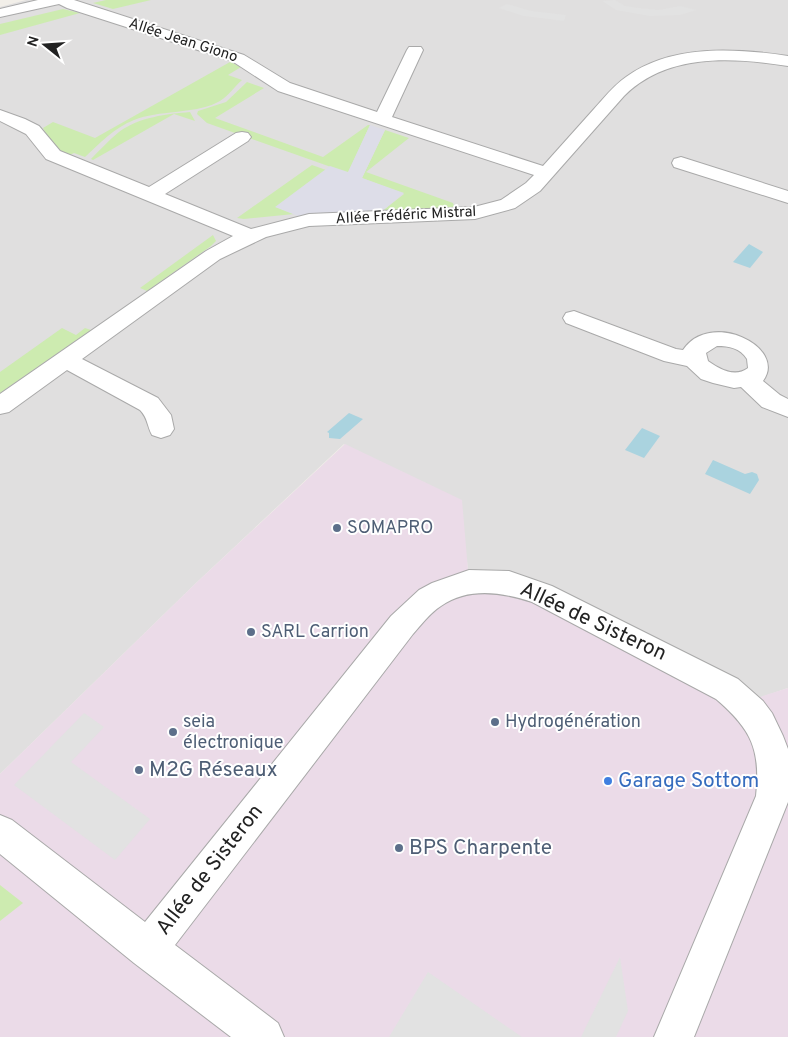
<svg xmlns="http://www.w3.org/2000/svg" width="788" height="1037" font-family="Overpass,sans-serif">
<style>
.residential{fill:#e0dfdf}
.industrial{fill:#ebdbe8}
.grass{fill:#cdebb0}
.parking{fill:#e2e2e2}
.plaza{fill:#dddde8}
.water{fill:#aad3df}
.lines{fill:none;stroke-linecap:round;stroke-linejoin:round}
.street-casing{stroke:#a9a9a9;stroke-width:2}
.street{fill:#fff;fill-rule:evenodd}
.service-dot{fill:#5c6f8a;stroke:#fff;stroke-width:2}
.shop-dot{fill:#3f7fe0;stroke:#fff;stroke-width:2}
.labels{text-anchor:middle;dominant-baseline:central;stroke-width:4;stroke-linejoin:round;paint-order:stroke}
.far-street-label{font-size:15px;fill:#222;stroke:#fff}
.service-label{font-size:18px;fill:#4e5e75;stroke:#fff;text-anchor:start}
.near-street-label{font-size:21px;fill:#222;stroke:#fff}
.near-service-label{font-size:21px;fill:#4e5e75;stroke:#fff;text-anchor:start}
.near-shop-label{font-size:21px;fill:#366cbe;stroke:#fff;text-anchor:start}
</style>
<rect width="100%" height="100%" fill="#f2efe9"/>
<!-- residential -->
<path class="residential" d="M 26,0 L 788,0 L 788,688 L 744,703 L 469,582 L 467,561 L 344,444 L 195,584 L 0,774 L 0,7 Z"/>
<!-- industrial -->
<path class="industrial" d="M 345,444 L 462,500 L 469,582 L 496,581 L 744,702 L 788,688 L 788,1037 L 0,1037 L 0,774 L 195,584 Z"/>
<!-- grass -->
<g class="grass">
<path d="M 106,0 L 151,0 L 113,9 L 93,3 Z"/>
<path d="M 63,9 L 80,13 L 0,35 L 0,24 Z"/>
<path d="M 230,62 L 241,67 L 228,75 L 242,80 C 233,88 227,98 216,103 C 193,114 159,110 134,120 C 114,128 100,143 85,157 L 74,153 L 70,155 C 53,148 51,143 43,128 L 53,122 L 95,138 Z"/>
<path d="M 247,82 L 264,88 L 215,118 L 323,157 L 368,125 L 370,125 L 348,173 L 207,123 L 197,114 L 198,111 L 226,102 Z"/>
<path d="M 190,112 L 195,121 L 174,114 L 93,160 L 91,159 C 100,150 109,140 119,132 C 139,117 167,114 190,112 Z"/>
<path d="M 385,130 L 409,138 L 366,172 L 453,203 L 455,209 L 381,212 L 404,194 L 362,178 Z"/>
<path d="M 312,165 L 326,170 L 276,207 L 294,214 L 244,219 L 237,218 Z"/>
<path d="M 213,235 L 216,241 L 211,246 L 147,291 L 140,288 Z"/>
<path d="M 62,328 L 76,335 L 85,328 L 91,330 L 0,393 L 0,372 Z"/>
<path d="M 0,885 L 23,903 L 0,921 Z"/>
</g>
<!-- parking -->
<g class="parking">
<path d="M 615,0 L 625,6 L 638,8 L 659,10 L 680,6 L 696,10 L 680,15 L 650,16 L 616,10 L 602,1 Z"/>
<path d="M 507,4 L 531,11 L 566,15 L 564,21 L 556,20 L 523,16 L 499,8 Z"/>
<path d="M 84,713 L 104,727 L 71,762 L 150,819 L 115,860 L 14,785 Z"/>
<path d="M 620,957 L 628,1011 L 616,1037 L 581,1037 Z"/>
<path d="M 428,972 L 522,1037 L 389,1037 Z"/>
</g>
<!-- plaza -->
<path class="plaza" d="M 370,125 L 385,130 L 362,178 L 404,193 L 381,212 L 298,216 L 275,207 L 330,166 L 348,172 Z"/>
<!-- water -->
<g class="water">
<path d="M 749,244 L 763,252 L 750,268 L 733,262 Z"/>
<path d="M 349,413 L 363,419 L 340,439 L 329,438 L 329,433 L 327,432 Z"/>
<path d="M 642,428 L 660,436 L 644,458 L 625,450 Z"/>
<path d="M 713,460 L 745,474 L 752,472 L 757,474 L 759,480 L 750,494 L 705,474 Z"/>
</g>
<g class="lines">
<!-- street casing -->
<g class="street-casing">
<g id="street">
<path d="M 38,0 L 74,0 L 244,55 L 290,83 L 377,112 L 407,50 L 409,47 L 421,47 L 423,50 L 392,117 L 543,166 C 560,147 577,128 594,109 C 604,98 613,86 626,77 C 671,44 735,48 788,56 L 788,66 C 732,57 667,53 624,96 L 540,191 L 515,208 L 475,219 L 309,226 L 266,237 L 220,259 L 82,359 L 158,398 L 171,415 L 174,429 L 170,435 L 161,438 L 152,435 C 147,426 148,418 140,410 L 67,370 L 9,412 L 0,414 L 0,394 L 206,251 L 233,236 L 46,159 L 26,134 L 0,121 L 0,110 L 25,119 L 39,126 L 60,151 L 149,187 L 236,133 L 242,132 L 248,133 L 251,137 L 248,141 L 165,194 L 251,229 L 309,214 L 474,207 L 501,200 L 526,183 L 534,175 L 278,91 L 232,61 L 67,8 L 59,4 L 0,17 L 0,9 Z"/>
<path d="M 681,157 L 788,191 L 788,203 L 674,167 L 672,163 L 674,159 Z"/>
<path d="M 574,311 L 676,349 L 683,350 C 710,309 788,347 763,381 L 780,395 L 788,399 L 788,417 L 762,407 L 741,387 L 734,388 L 713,383 L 701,379 L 687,366 L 664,361 L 566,323 L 563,318 L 566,313 ZM 717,346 C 729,346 740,348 747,359 L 748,368 C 735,378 719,369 708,361 L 706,353 Z"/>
<path d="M 469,570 L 509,571 L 552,586 L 738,679 L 763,701 L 772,713 L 783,736 L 788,749 L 788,802 L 694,1037 L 654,1037 L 756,796 C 761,749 751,729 716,699 L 532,602 C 502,592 468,587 441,606 C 430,613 421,625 413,634 L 175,945 L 278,1023 L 284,1037 L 231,1037 L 134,963 L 0,854 L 0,815 L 12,820 L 145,922 L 391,616 L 419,590 L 432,583 Z"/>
</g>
</g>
<!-- street -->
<use href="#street" class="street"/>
</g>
<!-- markers -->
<g class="service-dot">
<circle cx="337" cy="528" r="5"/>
<circle cx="251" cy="632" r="5"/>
<circle cx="495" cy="722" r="5"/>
<circle cx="173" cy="732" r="5"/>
<circle cx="139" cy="770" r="5"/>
<circle cx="399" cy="848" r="5"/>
</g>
<circle class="shop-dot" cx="608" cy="781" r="5"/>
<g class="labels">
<!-- far-street labels -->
<g class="far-street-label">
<text transform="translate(183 41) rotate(18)">Allée Jean Giono</text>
<text transform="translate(406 216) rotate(-3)">Allée Frédéric Mistral</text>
</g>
<!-- service labels -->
<g class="service-label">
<text x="347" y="528">SOMAPRO</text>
<text x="261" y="632">SARL Carrion</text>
<text x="183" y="722">seia<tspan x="183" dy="21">électronique</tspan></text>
<text x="505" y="722">Hydrogénération</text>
</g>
<!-- near-street labels -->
<g class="near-street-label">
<text transform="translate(593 622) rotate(25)">Allée de Sisteron</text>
<text transform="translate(210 870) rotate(-52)">Allée de Sisteron</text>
</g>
<!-- near-service labels -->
<g class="near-service-label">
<text x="149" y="770">M2G Réseaux</text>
<text x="409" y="848">BPS Charpente</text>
</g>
<!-- near-shop labels -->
<g class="near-shop-label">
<text x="618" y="781">Garage Sottom</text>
</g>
</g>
<!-- north arrow -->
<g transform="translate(45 45) rotate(287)" stroke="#ffffff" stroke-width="4" paint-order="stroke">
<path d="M0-4L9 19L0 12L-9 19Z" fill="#222222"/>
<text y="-8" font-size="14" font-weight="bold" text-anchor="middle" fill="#222222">N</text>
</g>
</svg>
